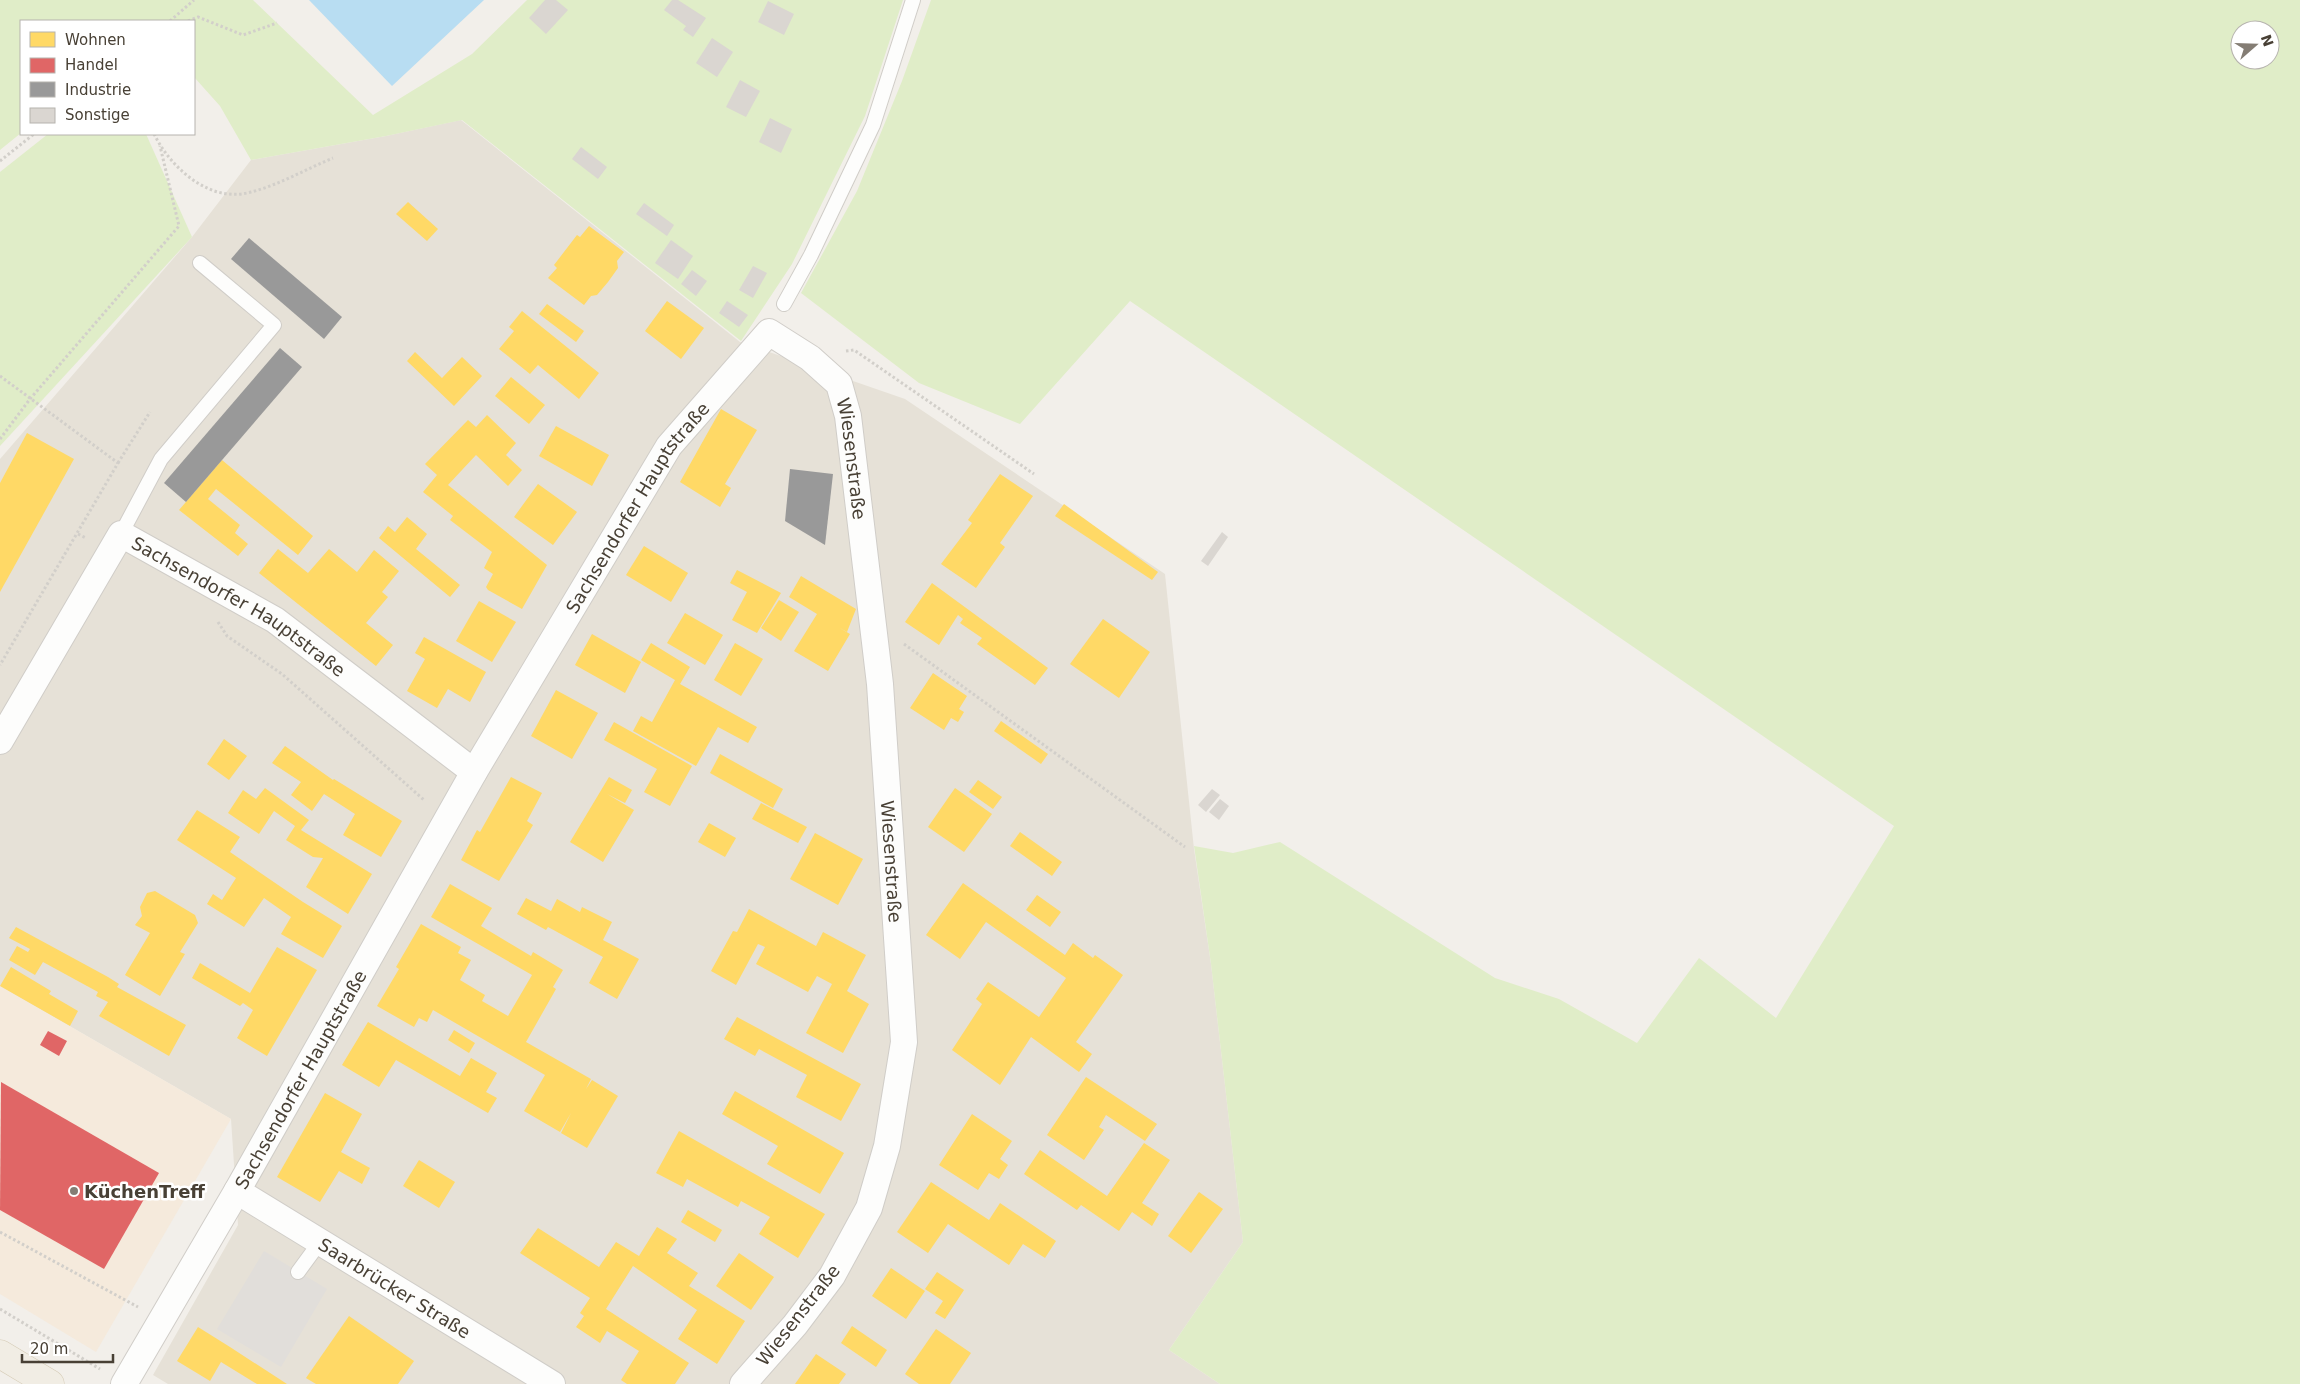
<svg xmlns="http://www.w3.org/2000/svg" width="2300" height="1384" font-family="'DejaVu Sans',sans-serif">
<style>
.residential{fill:#e6e1d7}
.commercial{fill:#f5eadc}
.green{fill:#e0edc8;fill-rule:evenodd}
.parking{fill:#e1deda}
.water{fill:#b8ddf2}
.homes{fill:#ffd966}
.shops{fill:#e06666}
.industry{fill:#999}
.building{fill:#dad6d1}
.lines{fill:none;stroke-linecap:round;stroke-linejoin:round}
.lane-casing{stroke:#d0cdc8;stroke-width:16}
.street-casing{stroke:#d0cdc8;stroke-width:28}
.primary-casing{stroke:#d5cbb6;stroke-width:29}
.path{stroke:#d2cfca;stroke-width:3;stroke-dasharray:2.5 2.5;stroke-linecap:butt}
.lane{stroke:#fdfdfc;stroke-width:14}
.street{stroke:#fdfdfc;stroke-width:26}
.primary{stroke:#f1ede4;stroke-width:28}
.poi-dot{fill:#847d74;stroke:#fff;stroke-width:2}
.labels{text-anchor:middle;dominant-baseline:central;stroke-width:5;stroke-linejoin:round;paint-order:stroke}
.street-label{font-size:18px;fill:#484035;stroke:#fff}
.poi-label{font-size:18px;font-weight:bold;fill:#484035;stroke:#fff;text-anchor:start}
</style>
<rect width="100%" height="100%" fill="#f2efea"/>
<!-- residential -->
<path class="residential" d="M 461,120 L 740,342 L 905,399 L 1165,574 L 1194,849 L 1211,964 L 1243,1242 L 1169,1350 L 1220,1384 L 168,1384 L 153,1375 L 238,1225 L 231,1119 L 0,986 L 0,459 L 192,237 L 251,160 L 386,136 Z"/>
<!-- commercial -->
<path class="commercial" d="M 0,986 L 231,1119 L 96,1352 L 0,1294 Z"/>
<!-- green -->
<g class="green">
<path d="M 0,0 L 253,0 L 373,115 L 472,54 L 527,0 L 903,0 L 865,116 L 792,264 L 741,341 L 462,120 L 386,136 L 251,160 L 220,106 L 194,77 L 194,21 L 21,21 L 21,133 L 0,150 Z"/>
<path d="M 931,0 L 2300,0 L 2300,1384 L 1220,1384 L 1169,1350 L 1243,1242 L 1211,964 L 1194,846 L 1233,853 L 1280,842 L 1495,978 L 1559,999 L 1637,1043 L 1699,958 L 1776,1018 L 1894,826 L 1130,301 L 1020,424 L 919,383 L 801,293 L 857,191 L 902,81 ZM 2240,30 L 2270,30 L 2270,60 L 2240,60 Z"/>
<path d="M 48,134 L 146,134 L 192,237 L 0,446 L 0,172 Z"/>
</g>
<!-- parking -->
<path class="parking" d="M 264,1251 L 327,1289 L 281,1367 L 217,1329 Z"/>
<!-- water -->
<path class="water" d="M 309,0 L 484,0 L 392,86 Z"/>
<!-- homes -->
<g class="homes">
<path d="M 408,202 L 438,229 L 427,241 L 396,214 Z"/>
<path d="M 589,226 L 624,252 L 617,261 L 618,268 L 608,282 L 597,295 L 591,296 L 584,305 L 548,278 L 557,268 L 554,265 L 577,235 L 580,237 Z"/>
<path d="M 667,301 L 704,328 L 681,359 L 645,331 Z"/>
<path d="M 547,304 L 584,331 L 576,342 L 539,314 Z"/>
<path d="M 522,311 L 599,373 L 579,399 L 538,365 L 530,374 L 499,349 L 514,331 L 509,327 Z"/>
<path d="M 415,352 L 442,378 L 462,357 L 482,376 L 454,406 L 407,361 Z"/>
<path d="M 511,377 L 545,405 L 529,424 L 495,396 Z"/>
<path d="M 721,409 L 757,430 L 725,484 L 731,488 L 720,507 L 680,482 Z"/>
<path d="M 487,415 L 516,443 L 506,455 L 522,470 L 508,486 L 476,455 L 448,485 L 547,565 L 522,609 L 488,590 L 486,587 L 493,574 L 484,568 L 492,552 L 450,520 L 453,516 L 423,492 L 437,475 L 425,464 L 468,420 L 476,427 Z"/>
<path d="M 556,426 L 609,455 L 592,486 L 539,456 Z"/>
<path d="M 27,433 L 74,459 L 0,592 L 0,483 Z"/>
<path d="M 222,460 L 313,536 L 298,555 L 216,489 L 208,499 L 240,525 L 235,533 L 248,544 L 238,556 L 179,510 Z"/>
<path d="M 1000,474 L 1033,496 L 1000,543 L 1005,547 L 976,588 L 941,564 L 972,523 L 968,520 Z"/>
<path d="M 538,484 L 577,512 L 553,545 L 514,517 Z"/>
<path d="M 1064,504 L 1158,572 L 1152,580 L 1055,516 Z"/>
<path d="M 407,517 L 427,534 L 416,549 L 460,585 L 450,597 L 379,538 L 388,526 L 395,532 Z"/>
<path d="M 644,546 L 688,573 L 671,602 L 626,575 Z"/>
<path d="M 278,549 L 308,573 L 329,549 L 357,572 L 374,550 L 399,571 L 382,592 L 388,597 L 366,623 L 393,645 L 376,666 L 259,573 Z"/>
<path d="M 737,570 L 781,593 L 757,633 L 732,620 L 747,592 L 730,583 Z"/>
<path d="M 801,576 L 856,609 L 847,632 L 838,627 L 850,634 L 828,671 L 794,651 L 817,614 L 789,597 Z"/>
<path d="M 932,583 L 1048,668 L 1035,685 L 977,644 L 982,638 L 960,623 L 963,619 L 958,615 L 939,645 L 905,622 Z"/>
<path d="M 779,600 L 799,612 L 781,641 L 761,628 Z"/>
<path d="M 479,601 L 516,622 L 492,662 L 456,641 Z"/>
<path d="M 685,613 L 723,635 L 705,665 L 667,643 Z"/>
<path d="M 1103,619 L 1150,652 L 1119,698 L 1070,664 Z"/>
<path d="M 592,634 L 641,662 L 625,693 L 575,665 Z"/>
<path d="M 424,637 L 486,672 L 470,702 L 448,689 L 437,708 L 407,691 L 425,659 L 415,653 Z"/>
<path d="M 651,643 L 690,667 L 680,684 L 757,727 L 748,743 L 718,727 L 696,766 L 633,731 L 641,716 L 652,722 L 675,680 L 641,660 Z"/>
<path d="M 735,643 L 763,659 L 741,696 L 714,680 Z"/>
<path d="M 933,673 L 967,696 L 959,709 L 964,712 L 958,722 L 951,718 L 944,730 L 910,708 Z"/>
<path d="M 556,690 L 598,713 L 572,759 L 531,736 Z"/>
<path d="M 1001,721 L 1048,754 L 1041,764 L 994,731 Z"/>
<path d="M 614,722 L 692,766 L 670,806 L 644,792 L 657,769 L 604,740 Z"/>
<path d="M 224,739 L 247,756 L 229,780 L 207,764 Z"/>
<path d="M 285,746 L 333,780 L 334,779 L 402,821 L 381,857 L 343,835 L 355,814 L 324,794 L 312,811 L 291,795 L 301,782 L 272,763 Z"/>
<path d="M 720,754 L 783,789 L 773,808 L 710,773 Z"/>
<path d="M 511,777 L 542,793 L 527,821 L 533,825 L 499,881 L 461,860 L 477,830 L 480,832 Z"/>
<path d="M 609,777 L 632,790 L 625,803 L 607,794 L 634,810 L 603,862 L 570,842 Z"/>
<path d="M 978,780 L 1002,797 L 993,809 L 969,792 Z"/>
<path d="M 265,788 L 309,820 L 301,830 L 372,874 L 348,914 L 306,887 L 323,858 L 313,857 L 286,840 L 295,826 L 274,811 L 259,834 L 228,813 L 243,790 L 256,799 Z"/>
<path d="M 955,788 L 992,814 L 964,852 L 928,827 Z"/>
<path d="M 761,803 L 807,827 L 798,843 L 752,819 Z"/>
<path d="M 197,810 L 240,837 L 230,852 L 303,902 L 342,926 L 323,958 L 281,934 L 291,917 L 264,898 L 244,927 L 207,904 L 213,894 L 222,900 L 236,878 L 177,840 Z"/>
<path d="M 709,823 L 736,838 L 725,857 L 698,842 Z"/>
<path d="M 1020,832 L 1062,862 L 1052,876 L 1010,846 Z"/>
<path d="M 815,833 L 863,859 L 838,905 L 790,879 Z"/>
<path d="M 963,883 L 1065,955 L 1073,943 L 1093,958 L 1095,955 L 1123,975 L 1076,1042 L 1092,1054 L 1079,1072 L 1031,1037 L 1000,1085 L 952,1050 L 982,1004 L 976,999 L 988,982 L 1039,1017 L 1066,978 L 986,922 L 960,959 L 926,935 Z"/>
<path d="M 450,884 L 492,908 L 481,926 L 531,956 L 533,952 L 563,970 L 553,987 L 556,989 L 526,1042 L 591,1079 L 586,1089 L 592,1080 L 618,1096 L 587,1148 L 561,1133 L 571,1113 L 560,1132 L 524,1111 L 545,1075 L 433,1010 L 427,1022 L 419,1018 L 414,1027 L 377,1006 L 399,969 L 396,967 L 421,924 L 461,947 L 458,953 L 471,960 L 460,980 L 485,995 L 482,1001 L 508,1016 L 532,975 L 431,917 Z"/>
<path d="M 155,891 L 195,915 L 198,923 L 180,952 L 185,954 L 160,996 L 125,975 L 150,933 L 135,925 L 142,916 L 140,907 L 147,893 Z"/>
<path d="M 1037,895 L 1061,912 L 1050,927 L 1026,910 Z"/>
<path d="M 526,898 L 551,911 L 557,899 L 580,912 L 582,907 L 612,922 L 603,940 L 639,959 L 617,999 L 589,983 L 603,957 L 548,927 L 546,930 L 517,914 Z"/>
<path d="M 749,909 L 816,946 L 823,932 L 866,955 L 847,991 L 869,1004 L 843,1053 L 806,1033 L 832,984 L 817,976 L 808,992 L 756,964 L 765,947 L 758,944 L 736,985 L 711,971 L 733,931 L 737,932 Z"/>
<path d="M 16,927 L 108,977 L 119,984 L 117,987 L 186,1025 L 169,1056 L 99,1016 L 108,1002 L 96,996 L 98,992 L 43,962 L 35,975 L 9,960 L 17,946 L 28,952 L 30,949 L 9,938 Z"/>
<path d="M 277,947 L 317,970 L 267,1056 L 237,1038 L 253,1010 L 243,1003 L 240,1006 L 192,978 L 200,963 L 250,993 Z"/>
<path d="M 11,967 L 51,991 L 49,994 L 78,1011 L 70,1026 L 0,986 Z"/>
<path d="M 737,1017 L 861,1084 L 841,1121 L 796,1097 L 807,1075 L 759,1049 L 755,1056 L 724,1039 Z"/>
<path d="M 368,1022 L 460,1076 L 471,1058 L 497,1073 L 486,1092 L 497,1098 L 488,1113 L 396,1060 L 379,1087 L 342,1065 Z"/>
<path d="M 454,1030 L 475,1043 L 469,1053 L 448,1040 Z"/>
<path d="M 1086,1077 L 1157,1124 L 1145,1141 L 1106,1115 L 1099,1127 L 1104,1130 L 1084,1160 L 1047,1135 Z"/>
<path d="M 735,1091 L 844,1153 L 820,1194 L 767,1164 L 778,1146 L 722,1114 Z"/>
<path d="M 325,1093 L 362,1114 L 341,1152 L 370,1168 L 362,1184 L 339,1171 L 320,1202 L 277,1177 Z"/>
<path d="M 972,1114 L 1012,1141 L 1000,1159 L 1008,1165 L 999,1179 L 989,1173 L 978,1190 L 939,1165 Z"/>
<path d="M 679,1131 L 825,1214 L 798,1258 L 759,1234 L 770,1217 L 741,1201 L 738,1207 L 687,1179 L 683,1187 L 656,1173 Z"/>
<path d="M 1144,1143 L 1170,1160 L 1142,1203 L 1159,1214 L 1152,1226 L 1132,1212 L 1119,1231 L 1081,1205 L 1077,1210 L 1024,1174 L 1040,1150 L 1107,1196 Z"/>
<path d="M 419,1160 L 455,1182 L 439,1208 L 403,1186 Z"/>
<path d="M 931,1182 L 989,1220 L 1000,1203 L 1056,1241 L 1045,1258 L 1023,1244 L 1009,1265 L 948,1224 L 928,1253 L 897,1232 Z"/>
<path d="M 1199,1192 L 1223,1209 L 1191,1253 L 1168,1236 Z"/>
<path d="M 688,1210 L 722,1230 L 715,1242 L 681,1222 Z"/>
<path d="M 657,1227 L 677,1239 L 667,1253 L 698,1273 L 689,1286 L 745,1321 L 717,1364 L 678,1339 L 697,1310 L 633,1266 L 606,1309 L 689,1363 L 675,1384 L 627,1384 L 621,1380 L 639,1351 L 607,1331 L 600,1343 L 576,1327 L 584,1316 L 580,1313 L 590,1298 L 520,1253 L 538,1228 L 599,1267 L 616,1242 L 639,1256 Z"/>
<path d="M 739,1253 L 774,1277 L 751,1310 L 716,1286 Z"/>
<path d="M 891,1268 L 925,1291 L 906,1319 L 872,1296 Z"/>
<path d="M 937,1272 L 964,1290 L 945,1319 L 935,1313 L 943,1301 L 925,1289 Z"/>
<path d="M 349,1316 L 414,1361 L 398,1384 L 316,1384 L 306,1378 Z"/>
<path d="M 852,1326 L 887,1350 L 876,1367 L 841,1343 Z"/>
<path d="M 198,1327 L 230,1347 L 287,1384 L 257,1384 L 221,1362 L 210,1381 L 177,1361 Z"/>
<path d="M 936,1329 L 971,1353 L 950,1384 L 919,1384 L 905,1374 Z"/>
<path d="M 816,1354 L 846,1374 L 839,1384 L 795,1384 Z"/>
</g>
<!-- shops -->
<g class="shops">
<path d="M 48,1031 L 67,1041 L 59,1056 L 40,1045 Z"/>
<path d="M 1,1082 L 159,1173 L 104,1269 L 0,1210 Z"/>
</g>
<!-- industry -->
<g class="industry">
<path d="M 249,238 L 342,317 L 324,339 L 231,259 Z"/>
<path d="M 280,348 L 302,367 L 186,502 L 164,483 Z"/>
<path d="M 790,469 L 833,474 L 825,545 L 785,521 Z"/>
</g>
<!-- building -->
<g class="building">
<path d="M 545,0 L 556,0 L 568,10 L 546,34 L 529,18 Z"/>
<path d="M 672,0 L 678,0 L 706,18 L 693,37 L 683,30 L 686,26 L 664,10 Z"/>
<path d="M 768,1 L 794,14 L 784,35 L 758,22 Z"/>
<path d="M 712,38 L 733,52 L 717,77 L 696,63 Z"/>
<path d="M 740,80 L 760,91 L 746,117 L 726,107 Z"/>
<path d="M 770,118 L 792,129 L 781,153 L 759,142 Z"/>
<path d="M 581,147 L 607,167 L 598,179 L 572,159 Z"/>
<path d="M 644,203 L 674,225 L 667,236 L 636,214 Z"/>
<path d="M 671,240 L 693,256 L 678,279 L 655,263 Z"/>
<path d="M 753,266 L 767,273 L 753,298 L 739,290 Z"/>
<path d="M 692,270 L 707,281 L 696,296 L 681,284 Z"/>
<path d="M 727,301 L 748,315 L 739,327 L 719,313 Z"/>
<path d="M 1222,532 L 1228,537 L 1208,566 L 1201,561 Z"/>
<path d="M 1212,789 L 1220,795 L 1206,812 L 1198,805 Z"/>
<path d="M 1220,799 L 1229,806 L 1219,820 L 1209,812 Z"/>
</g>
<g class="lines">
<!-- lane casing -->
<g class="lane-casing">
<g id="lane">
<path d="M 784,304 L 811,255 L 873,125 L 913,0"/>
<path d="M 121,534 L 161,459 L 274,325 L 200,263"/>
<path d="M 298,1272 L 320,1242"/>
</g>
</g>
<!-- street casing -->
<g class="street-casing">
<g id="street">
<path id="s1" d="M 0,741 L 121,534 L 275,620 L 474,772"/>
<path id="s2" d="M 237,1191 L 552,1384"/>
<path id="s3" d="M 124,1384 L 237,1191 L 474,772 L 669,446 L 769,332 L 810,358 L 839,384 L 848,416 L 880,684 L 904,1042 L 887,1146 L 869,1208 L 832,1276 L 795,1325 L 743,1384"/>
</g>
</g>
<!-- primary casing -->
<g class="primary-casing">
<path id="primary" d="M 0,1354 L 50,1384"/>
</g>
<!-- path -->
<g class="path">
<path d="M 170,21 L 194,0"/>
<path d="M 188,21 L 198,17 L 243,35 L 277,23"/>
<path d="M 154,134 C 171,168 210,204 251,192 C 279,185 306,169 333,158"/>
<path d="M 0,161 L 34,134"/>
<path d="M 846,351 L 854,350 L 1034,474"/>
<path d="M 0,376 L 118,463 L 0,665"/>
<path d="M 0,439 L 30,399 L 179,226 L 160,146"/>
<path d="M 118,463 L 150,412"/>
<path d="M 78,534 L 86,538"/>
<path d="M 218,622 L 227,636 L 282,674 L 424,800"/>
<path d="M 904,644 L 1185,847"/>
<path d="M 0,1232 L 138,1307"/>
<path d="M 0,1309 L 100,1369"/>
</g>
<!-- lane -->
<use href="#lane" class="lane"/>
<!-- street -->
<use href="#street" class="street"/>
<!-- primary -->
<use href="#primary" class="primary"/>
</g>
<!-- markers -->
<circle class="poi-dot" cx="74" cy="1191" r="5"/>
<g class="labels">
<!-- street labels -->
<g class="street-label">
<text stroke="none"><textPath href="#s3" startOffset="1400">Wiesenstraße</textPath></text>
<text stroke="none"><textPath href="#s3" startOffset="1016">Sachsendorfer Hauptstraße</textPath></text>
<text stroke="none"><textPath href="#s1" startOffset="378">Sachsendorfer Hauptstraße</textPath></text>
<text stroke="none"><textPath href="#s3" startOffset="1805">Wiesenstraße</textPath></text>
<text stroke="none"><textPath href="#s3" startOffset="352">Sachsendorfer Hauptstraße</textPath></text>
<text stroke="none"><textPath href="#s2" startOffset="185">Saarbrücker Straße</textPath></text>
<text transform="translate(798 1315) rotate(-52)">Wiesenstraße</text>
</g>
<!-- poi labels -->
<g class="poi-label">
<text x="84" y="1191">KüchenTreff</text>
</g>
</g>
<!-- legend -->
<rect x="20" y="20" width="175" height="115" fill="#ffffff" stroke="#b6b3ae"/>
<rect x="30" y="32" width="25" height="15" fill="#ffd966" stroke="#b6b3ae"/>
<text x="65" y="45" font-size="15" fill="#484035">Wohnen</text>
<rect x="30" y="58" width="25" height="15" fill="#e06666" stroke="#b6b3ae"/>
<text x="65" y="70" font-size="15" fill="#484035">Handel</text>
<rect x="30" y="82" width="25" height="15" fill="#999999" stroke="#b6b3ae"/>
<text x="65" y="95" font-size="15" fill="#484035">Industrie</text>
<rect x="30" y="108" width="25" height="15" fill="#dad6d1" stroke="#b6b3ae"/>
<text x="65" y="120" font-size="15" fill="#484035">Sonstige</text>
<!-- north arrow -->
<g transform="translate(2255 45) rotate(70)"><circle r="24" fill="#ffffff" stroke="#b6b3ae"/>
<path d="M0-4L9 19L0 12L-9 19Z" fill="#847d74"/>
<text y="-8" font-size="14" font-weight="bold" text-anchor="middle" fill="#484035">N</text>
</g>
<!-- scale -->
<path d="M22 1354v8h91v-8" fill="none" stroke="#484035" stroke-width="2.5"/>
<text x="30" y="1354" font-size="15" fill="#484035" stroke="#ffffff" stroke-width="4" paint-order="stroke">20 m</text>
</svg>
